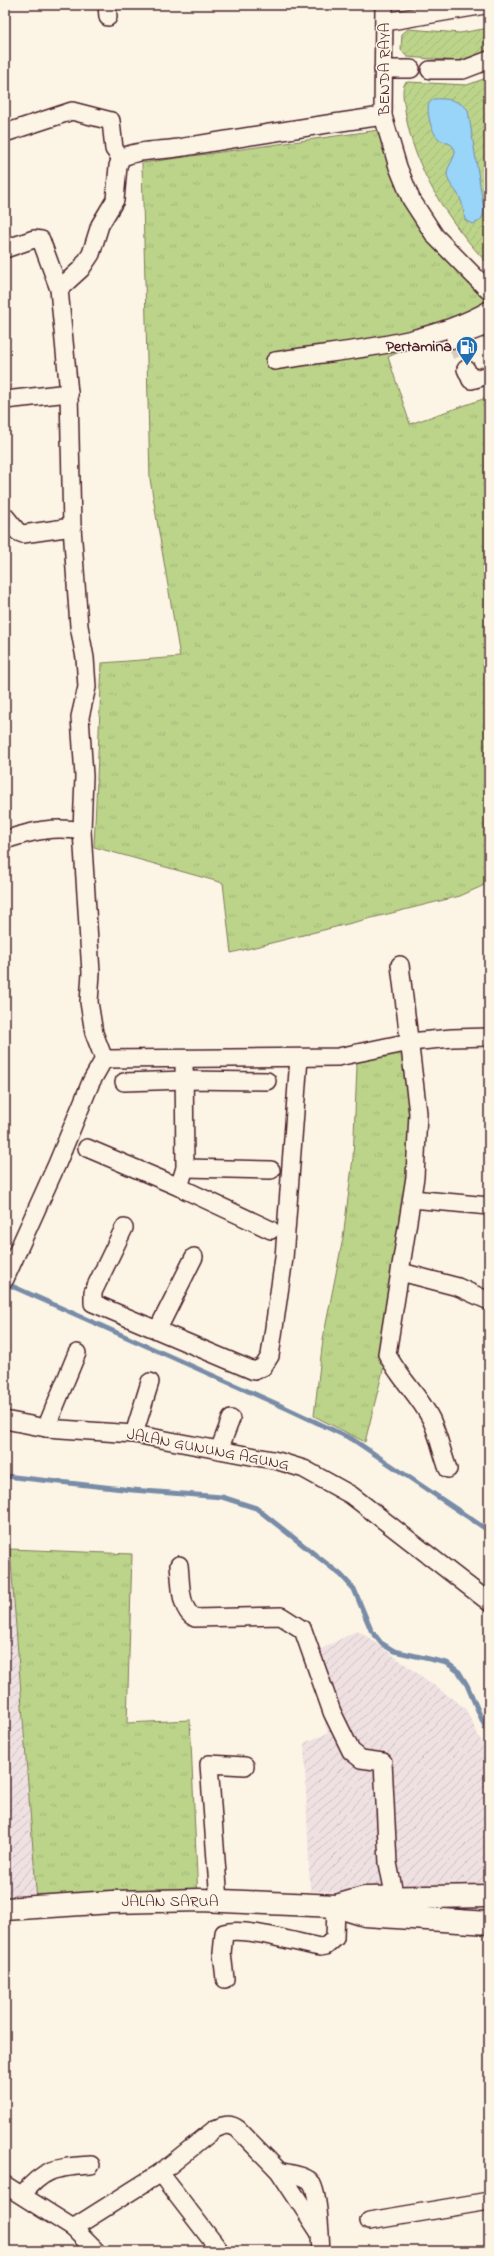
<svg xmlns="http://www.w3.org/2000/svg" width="494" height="2256" font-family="'Indie Flower',sans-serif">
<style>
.industrial{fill:url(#industrial-furrows)}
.grass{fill:url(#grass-tufts);stroke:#827a5a}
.garden{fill:url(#garden-furrows);stroke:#827a5a}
.water{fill:#99d4f9;stroke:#798ca7}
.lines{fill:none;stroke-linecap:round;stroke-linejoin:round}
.stream{stroke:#798ca7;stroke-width:5}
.minor-tunnel{stroke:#d8cac0;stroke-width:17;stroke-dasharray:17 8;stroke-linecap:butt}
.minor-casing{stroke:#4a1f2b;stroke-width:20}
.major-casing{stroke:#4a1f2b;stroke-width:25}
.minor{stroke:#fcf5e5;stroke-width:17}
.major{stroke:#fcf5e5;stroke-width:22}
.labels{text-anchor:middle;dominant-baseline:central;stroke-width:3;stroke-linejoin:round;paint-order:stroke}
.street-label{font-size:16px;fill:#4a1f2b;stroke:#fcf5e5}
.poi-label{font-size:16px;font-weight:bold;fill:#4a1f2b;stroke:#fcf5e5;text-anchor:end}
</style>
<defs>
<pattern id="industrial-furrows" width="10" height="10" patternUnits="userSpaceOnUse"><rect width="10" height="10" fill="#efe0e1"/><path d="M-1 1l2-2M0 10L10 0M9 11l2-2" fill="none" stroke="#cec0c1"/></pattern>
<pattern id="grass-tufts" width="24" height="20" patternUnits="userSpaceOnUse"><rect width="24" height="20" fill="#bbd48a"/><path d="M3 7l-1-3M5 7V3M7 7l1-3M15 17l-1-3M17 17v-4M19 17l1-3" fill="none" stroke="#a2b677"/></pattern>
<pattern id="garden-furrows" width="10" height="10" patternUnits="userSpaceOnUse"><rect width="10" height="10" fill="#bbd48a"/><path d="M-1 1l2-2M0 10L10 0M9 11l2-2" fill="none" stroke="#a2b677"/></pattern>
</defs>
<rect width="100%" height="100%" fill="#fcf5e5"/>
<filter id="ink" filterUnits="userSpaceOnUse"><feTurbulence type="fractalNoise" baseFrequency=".025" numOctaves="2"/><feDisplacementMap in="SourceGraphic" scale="8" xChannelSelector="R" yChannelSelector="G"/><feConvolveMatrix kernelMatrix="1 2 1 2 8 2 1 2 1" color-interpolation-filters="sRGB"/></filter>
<g filter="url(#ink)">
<!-- industrial -->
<g class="industrial">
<path d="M 5,1518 L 7,1518 L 37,1902 L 5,1903 Z"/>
<path d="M 358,1630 L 465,1708 L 489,1757 L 489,1899 L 310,1891 L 304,1743 L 328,1733 L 306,1657 Z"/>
</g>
<!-- grass -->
<g class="grass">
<path d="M 379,130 L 426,234 L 489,297 L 489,312 L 388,357 L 410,424 L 489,397 L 489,883 L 460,896 L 231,953 L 223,883 L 94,847 L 102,663 L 180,657 L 150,479 L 142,163 Z"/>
<path d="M 410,1042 L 418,1113 L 387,1354 L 365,1442 L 314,1416 L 323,1339 L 343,1238 L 353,1158 L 357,1067 L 356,1053 Z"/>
<path d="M 10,1549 L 132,1554 L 127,1723 L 190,1720 L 198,1898 L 37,1902 Z"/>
</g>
<!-- garden -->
<g class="garden">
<path d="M 489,28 L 489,50 L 458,61 L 407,57 L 401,50 L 402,34 L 408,29 L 460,33 Z"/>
<path d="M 489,77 L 489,265 C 449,223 413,168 405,110 C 404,102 401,90 405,83 L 408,82 L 467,85 Z"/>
</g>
<!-- water -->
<path class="water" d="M 434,99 C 446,98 460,100 468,110 L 484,210 C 483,218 481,222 472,224 L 465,220 C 464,213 463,205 460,198 C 456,189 448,185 447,174 C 447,165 458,156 454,148 C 451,142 443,143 439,139 C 431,132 426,112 429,103 Z"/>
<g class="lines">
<!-- stream -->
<g class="stream">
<path d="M 5,1283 L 286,1408 L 352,1439 L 489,1531"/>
<path d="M 5,1476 L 132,1490 L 222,1497 L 256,1508 L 341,1575 L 354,1589 L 371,1630 L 381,1643 L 394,1651 L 447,1663 L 459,1672 L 467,1685 L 489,1736"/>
</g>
<!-- minor-tunnel -->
<path class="minor-tunnel" d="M 455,340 L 466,369"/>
<!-- minor casing -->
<g class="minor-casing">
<g id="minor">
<path d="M 107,5 L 108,17"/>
<path d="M 384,5 L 383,116 L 398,167 L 411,199 L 435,236 L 489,291"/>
<path d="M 385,22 L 485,5"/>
<path d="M 383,69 L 411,69"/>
<path d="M 430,70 L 463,70 L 489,60"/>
<path d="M 5,133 L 72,111 L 111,121 L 114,149 L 121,158"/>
<path d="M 5,249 L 34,239 L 41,240 L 59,289 L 69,393 L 72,527 L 79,626 L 85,658 L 87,687 L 80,717 L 84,776 L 82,831 L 91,973 L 89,1002 L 94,1033 L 104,1059 L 91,1082 L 57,1164 L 5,1279"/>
<path d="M 59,289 L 81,269 L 91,254 L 100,225 L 115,200 L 118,166 L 121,158 C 139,149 164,151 184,147 C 250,136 317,125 383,116"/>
<path d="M 455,340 L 455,338 L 489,325"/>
<path d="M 275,361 C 347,349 423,347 489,310"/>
<path d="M 466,369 L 471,380 L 489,375"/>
<path d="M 5,400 L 69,393"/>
<path d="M 5,516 L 18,532 L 23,534 L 72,527"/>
<path d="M 5,840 C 32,831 54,826 82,831"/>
<path d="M 400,965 L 418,1113 L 415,1177 L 387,1354 C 399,1378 419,1395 431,1419 C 438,1434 442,1453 448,1469"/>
<path d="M 104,1059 L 338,1057 L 410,1042 L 452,1038 L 489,1037"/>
<path d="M 124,1082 L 185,1080 L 267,1081"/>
<path d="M 87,1148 L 179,1187 L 185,1168 L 184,1059"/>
<path d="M 185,1168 L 271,1170"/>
<path d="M 179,1187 L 271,1230"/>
<path d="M 412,1199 L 489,1206"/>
<path d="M 124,1228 L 93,1292 L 93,1303 L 254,1371 L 263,1367 L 270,1356 L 284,1258 L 299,1058"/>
<path d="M 401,1272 L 458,1287 L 489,1301"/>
<path d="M 158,1329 L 194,1257"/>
<path d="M 5,1420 L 46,1428 L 134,1434 L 278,1461 L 304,1469 L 351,1495 L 489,1602"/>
<path d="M 46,1428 L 77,1353"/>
<path d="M 134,1434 L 150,1382"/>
<path d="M 219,1450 L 231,1419"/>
<path d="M 179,1565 C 181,1581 179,1610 195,1618 L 281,1616 L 303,1630 L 332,1712 L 351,1751 L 361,1759 L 383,1762 L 388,1863 L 397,1909"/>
<path d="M 219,1901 L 209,1764 L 245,1766"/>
<path d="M 225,1979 L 222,1953 L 224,1933 C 243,1926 298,1943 320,1947 L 326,1946 L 335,1938 L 336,1906"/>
<path d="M 279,2171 C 289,2174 301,2174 309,2180 C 319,2187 320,2238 321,2251"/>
<path d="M 160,2173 L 220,2251"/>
<path d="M 5,2185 L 73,2228 L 96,2251"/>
<path d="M 22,2195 C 45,2167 56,2168 91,2165"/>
<path d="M 369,2221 L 489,2201"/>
<path d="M 73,2228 L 160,2173 L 215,2129 C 224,2125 230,2123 238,2129 L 279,2171 L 319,2232"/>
</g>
</g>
<!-- major casing -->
<g class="major-casing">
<g id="major">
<path d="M 336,1906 L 364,1898 L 489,1896"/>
<path d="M 5,1909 L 112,1902 L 201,1900 L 336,1906 L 365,1915 L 489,1923"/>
</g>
</g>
<!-- minor -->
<use href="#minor" class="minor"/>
<!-- major -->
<use href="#major" class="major"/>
</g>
</g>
<!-- icons -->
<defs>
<g id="fuel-pin" transform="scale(1.15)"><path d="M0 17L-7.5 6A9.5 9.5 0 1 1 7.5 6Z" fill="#1f6fb2" stroke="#fcf5e5"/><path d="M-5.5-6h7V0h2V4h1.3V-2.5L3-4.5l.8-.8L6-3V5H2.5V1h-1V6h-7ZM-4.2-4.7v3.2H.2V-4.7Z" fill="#fff"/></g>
</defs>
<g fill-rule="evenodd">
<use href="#fuel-pin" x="467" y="347"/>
</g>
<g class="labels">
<!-- street labels -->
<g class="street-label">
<text transform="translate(385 69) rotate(-90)">BENDA RAYA</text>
<text transform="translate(208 1450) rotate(11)">JALAN GUNUNG AGUNG</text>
<text x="170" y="1902">JALAN SARUA</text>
</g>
<!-- poi labels -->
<g class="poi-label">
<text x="452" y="347">Pertamina</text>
</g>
</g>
<!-- margin -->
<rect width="494" height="2256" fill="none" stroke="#fcf5e5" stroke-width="20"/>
<rect x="10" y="10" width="474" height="2236" fill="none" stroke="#4a1f2b" stroke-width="1.5" filter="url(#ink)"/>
</svg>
